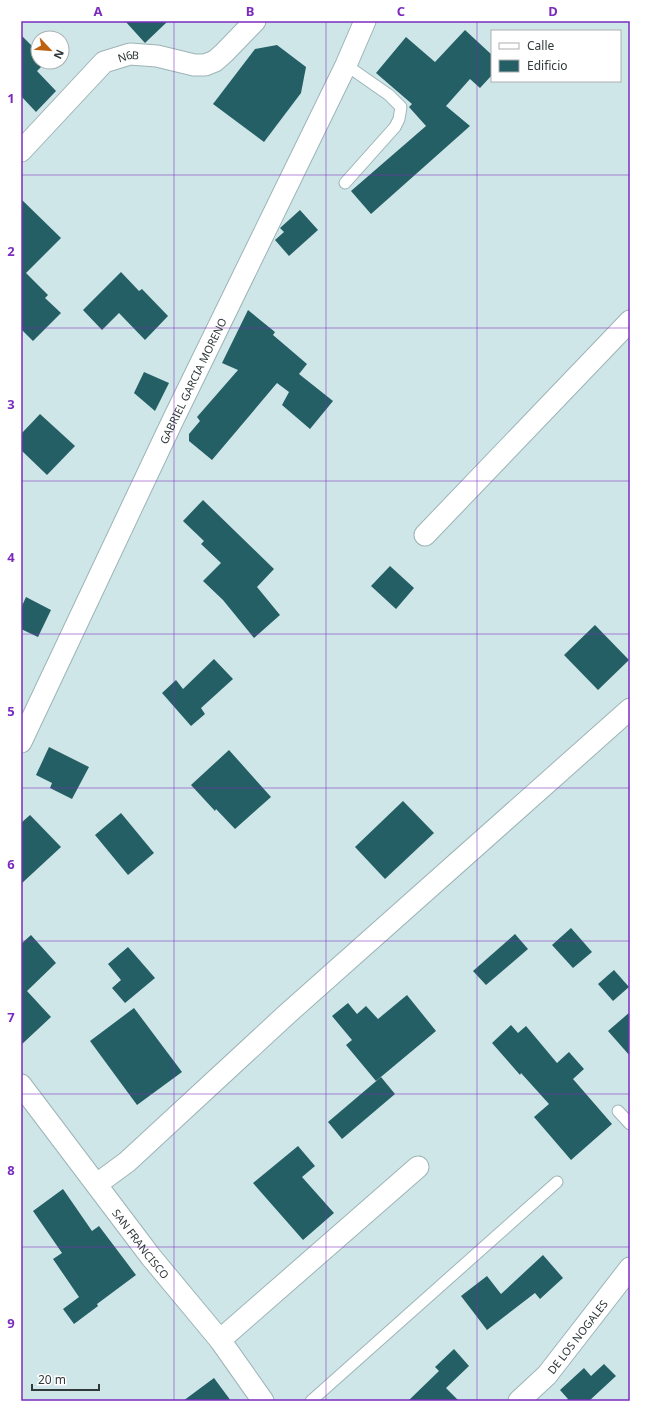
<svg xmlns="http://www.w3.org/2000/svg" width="651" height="1422" font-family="'Noto Sans',sans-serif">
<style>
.building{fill:#235f64}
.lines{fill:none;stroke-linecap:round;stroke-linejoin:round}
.lane-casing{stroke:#9db4b6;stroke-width:13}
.street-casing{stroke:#9db4b6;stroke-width:23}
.lane{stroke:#fff;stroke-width:11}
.street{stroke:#fff;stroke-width:21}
.grid{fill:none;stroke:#7b2cbf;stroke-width:1;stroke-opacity:0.55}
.labels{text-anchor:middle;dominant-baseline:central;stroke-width:4;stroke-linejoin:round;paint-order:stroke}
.street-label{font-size:11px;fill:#30393a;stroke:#fff}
.neatline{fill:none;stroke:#7b2cbf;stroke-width:1.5}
.grid-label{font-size:13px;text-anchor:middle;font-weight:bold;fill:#7b2cbf}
</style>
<rect width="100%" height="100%" fill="#cfe6e9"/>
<!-- building -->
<g class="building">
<path d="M 125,21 L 168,21 L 145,43 Z"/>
<path d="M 465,30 L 492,55 L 492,75 L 480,88 L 470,79 L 446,106 L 470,126 L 371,214 L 351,191 L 426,126 L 409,107 L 412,104 L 376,73 L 406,37 L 435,62 Z"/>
<path d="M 21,35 L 38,52 L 38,62 L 46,62 L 37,71 L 56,91 L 36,112 L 21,96 Z"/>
<path d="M 277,45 L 306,67 L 301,93 L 264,142 L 213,104 L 255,49 Z"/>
<path d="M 21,199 L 61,238 L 26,273 L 48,295 L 45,298 L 61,313 L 33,341 L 21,329 Z"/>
<path d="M 300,210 L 318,230 L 289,256 L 275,240 L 284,232 L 280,228 Z"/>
<path d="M 121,272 L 139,291 L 142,289 L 168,316 L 145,340 L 119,313 L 102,330 L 83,310 Z"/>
<path d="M 248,310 L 275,332 L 273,335 L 307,364 L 299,374 L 333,401 L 310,429 L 282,405 L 289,392 L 277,383 L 212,460 L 189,441 L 189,434 L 200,421 L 197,417 L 238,370 L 222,363 Z"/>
<path d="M 144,372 L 169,383 L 155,411 L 134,393 Z"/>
<path d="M 40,414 L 75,446 L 47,475 L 21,450 L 21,434 Z"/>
<path d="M 203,500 L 274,569 L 257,587 L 280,615 L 254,638 L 223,600 L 203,581 L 221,563 L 201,544 L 204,541 L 183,521 Z"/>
<path d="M 390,566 L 414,588 L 396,609 L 371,586 Z"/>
<path d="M 26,597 L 51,610 L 38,637 L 21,629 L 21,608 Z"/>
<path d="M 595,625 L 629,660 L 598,690 L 564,655 Z"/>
<path d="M 214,659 L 233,679 L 201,708 L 205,714 L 191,726 L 162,693 L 176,680 L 183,689 Z"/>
<path d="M 49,747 L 89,767 L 72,799 L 50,788 L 52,783 L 36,775 Z"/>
<path d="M 229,750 L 271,797 L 235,829 L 216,809 L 215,811 L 191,785 Z"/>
<path d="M 403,801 L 434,833 L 385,879 L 355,847 Z"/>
<path d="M 121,813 L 154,853 L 128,875 L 95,835 Z"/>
<path d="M 30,815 L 61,847 L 21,884 L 21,823 Z"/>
<path d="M 571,928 L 592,952 L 573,968 L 552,945 Z"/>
<path d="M 515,934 L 528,949 L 486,985 L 473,971 Z"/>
<path d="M 31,935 L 56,963 L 27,991 L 51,1017 L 21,1045 L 21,944 Z"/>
<path d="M 128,947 L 155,978 L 125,1003 L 112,988 L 121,980 L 108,964 Z"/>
<path d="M 614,970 L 629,987 L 613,1001 L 598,984 Z"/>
<path d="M 407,995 L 436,1031 L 376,1081 L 346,1045 L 352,1040 L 332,1016 L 348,1003 L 357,1014 L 366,1006 L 378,1019 Z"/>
<path d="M 134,1008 L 182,1072 L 137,1105 L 90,1041 Z"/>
<path d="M 630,1012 L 630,1056 L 608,1031 Z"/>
<path d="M 511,1025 L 518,1033 L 526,1026 L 557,1063 L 569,1052 L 584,1069 L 573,1079 L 612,1124 L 571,1160 L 534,1117 L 549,1104 L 521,1073 L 520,1075 L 492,1043 Z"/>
<path d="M 381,1077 L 395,1094 L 342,1139 L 328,1122 Z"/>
<path d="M 298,1146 L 315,1166 L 302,1177 L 334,1213 L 303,1240 L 253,1183 Z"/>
<path d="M 63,1189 L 92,1231 L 99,1226 L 136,1275 L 97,1304 L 98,1306 L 74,1324 L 63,1309 L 79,1297 L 53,1259 L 62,1253 L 33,1211 Z"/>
<path d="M 543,1255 L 563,1278 L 540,1299 L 535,1293 L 487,1330 L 461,1296 L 487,1276 L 501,1294 Z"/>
<path d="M 454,1349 L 469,1366 L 446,1388 L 459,1401 L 408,1401 L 439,1371 L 435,1367 Z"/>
<path d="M 604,1364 L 616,1376 L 589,1401 L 566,1401 L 568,1399 L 560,1390 L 584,1368 L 591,1376 Z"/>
<path d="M 214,1378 L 231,1401 L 183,1401 Z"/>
</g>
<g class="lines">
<!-- lane casing -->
<g class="lane-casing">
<g id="lane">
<path d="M 345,183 L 395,127 L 399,119 L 401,107 L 389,95 L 346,65"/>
<path d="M 618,1111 L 630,1124"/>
<path d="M 311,1401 L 557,1182"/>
</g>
</g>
<!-- street casing -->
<g class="street-casing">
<g id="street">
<path id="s1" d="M 21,151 L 104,62 L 130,54 L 157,56 L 194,65 L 205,65 L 215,61 L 224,53 L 255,21"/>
<path d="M 425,535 L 630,321"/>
<path id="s2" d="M 21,742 L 172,422 L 346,65 L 365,21"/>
<path id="s3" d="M 21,1085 L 151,1257 L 220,1340 L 263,1401"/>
<path d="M 97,1184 L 127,1162 L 286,1015 L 630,709"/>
<path d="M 220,1340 L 418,1167"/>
<path id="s4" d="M 519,1401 L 547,1375 L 630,1268"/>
</g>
</g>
<!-- lane -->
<use href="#lane" class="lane"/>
<!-- street -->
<use href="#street" class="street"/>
</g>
<!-- grid -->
<path class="grid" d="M 174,21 L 174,1401M 326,21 L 326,1401M 477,21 L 477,1401M 21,175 L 630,175M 21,328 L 630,328M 21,481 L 630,481M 21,634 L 630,634M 21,788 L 630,788M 21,941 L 630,941M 21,1094 L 630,1094M 21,1247 L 630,1247"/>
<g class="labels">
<!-- street labels -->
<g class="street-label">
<text stroke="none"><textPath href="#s1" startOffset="147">N6B</textPath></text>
<text stroke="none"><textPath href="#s2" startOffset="400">GABRIEL GARCIA MORENO</textPath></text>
<text stroke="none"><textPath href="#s3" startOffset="199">SAN FRANCISCO</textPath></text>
<text stroke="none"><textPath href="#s4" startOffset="87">DE LOS NOGALES</textPath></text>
</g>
</g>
<!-- border -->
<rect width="651" height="1422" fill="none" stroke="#ffffff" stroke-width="44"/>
<!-- legend -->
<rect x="491" y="30" width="130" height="52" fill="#ffffff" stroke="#acb0b0"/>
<rect x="499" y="43" width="20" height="6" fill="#ffffff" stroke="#acb0b0"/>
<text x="527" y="50" font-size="12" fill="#30393a">Calle</text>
<rect x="499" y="60" width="20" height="12" fill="#235f64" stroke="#acb0b0"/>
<text x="527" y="70" font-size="12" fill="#30393a">Edificio</text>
<!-- north arrow -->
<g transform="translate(50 50) rotate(116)"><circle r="19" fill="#ffffff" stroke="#acb0b0"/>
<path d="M0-3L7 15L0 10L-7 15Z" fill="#be6210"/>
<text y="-6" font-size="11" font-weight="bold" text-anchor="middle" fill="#30393a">N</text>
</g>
<!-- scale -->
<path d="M32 1384v6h67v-6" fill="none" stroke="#30393a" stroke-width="2"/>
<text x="38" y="1384" font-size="12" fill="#30393a" stroke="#ffffff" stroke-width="3" paint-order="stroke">20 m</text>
<rect x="22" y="22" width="607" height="1378" class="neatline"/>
<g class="grid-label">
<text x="98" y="16">A</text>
<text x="250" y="16">B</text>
<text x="401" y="16">C</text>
<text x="553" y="16">D</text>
<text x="11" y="103">1</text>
<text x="11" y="256">2</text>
<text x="11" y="409">3</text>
<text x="11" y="562">4</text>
<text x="11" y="716">5</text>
<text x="11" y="869">6</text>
<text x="11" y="1022">7</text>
<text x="11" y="1175">8</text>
<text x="11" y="1328">9</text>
</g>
</svg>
